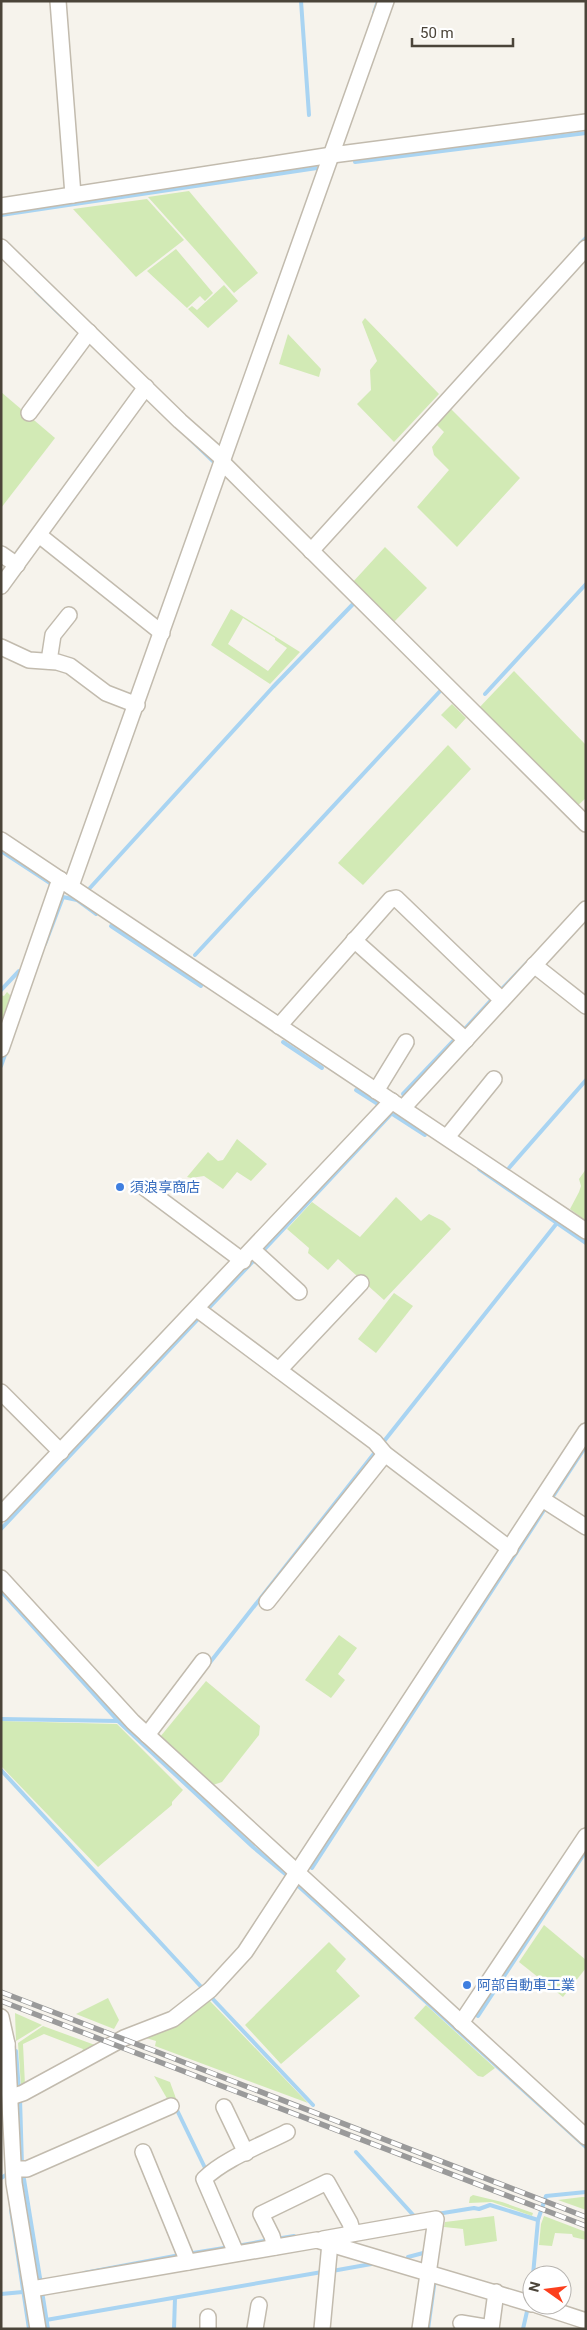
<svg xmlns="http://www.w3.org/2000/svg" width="587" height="2330" font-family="Roboto,'Noto Sans JP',sans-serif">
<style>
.green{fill:#d2eab5;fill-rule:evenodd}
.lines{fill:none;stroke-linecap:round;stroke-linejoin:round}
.stream{stroke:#a9d4f2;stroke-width:4}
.minor-casing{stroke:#c2bbae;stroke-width:18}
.minor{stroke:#fff;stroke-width:15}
.rail-casing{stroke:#9a9a9a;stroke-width:5.5}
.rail{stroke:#fff;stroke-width:4;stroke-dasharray:11;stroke-linecap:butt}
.shop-dot{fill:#3f7fe0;stroke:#fff;stroke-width:2}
.labels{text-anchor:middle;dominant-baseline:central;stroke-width:5;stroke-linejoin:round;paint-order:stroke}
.shop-label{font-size:14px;fill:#366cbe;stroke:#fff;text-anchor:start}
</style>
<rect width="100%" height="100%" fill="#f6f3ec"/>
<!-- green -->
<g class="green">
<path d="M 189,191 L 258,273 L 234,293 L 148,197 Z"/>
<path d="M 147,199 L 184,240 L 136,277 L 73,209 Z"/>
<path d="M 176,249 L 213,293 L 205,301 L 200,296 L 187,308 L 147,271 Z"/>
<path d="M 224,285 L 238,301 L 208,328 L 188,309 L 192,306 L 197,310 Z"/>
<path d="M 365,318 L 439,394 L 394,442 L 357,404 L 371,390 L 370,370 L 377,361 L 362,322 Z"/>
<path d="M 288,334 L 321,369 L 319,377 L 279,364 Z"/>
<path d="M 1,392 L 55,438 L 1,508 Z"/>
<path d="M 448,406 L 520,478 L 457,547 L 417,507 L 449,470 L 434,455 L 432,447 L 444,432 L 434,422 Z"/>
<path d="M 385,547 L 427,588 L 392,624 L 352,583 Z"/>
<path d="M 231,609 L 300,652 L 270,684 L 211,645 ZM 243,618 L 275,638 L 275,640 L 287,648 L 268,671 L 228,644 Z"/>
<path d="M 514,671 L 586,745 L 586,798 L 575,808 L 477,710 Z"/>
<path d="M 452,704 L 466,718 L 456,729 L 441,715 Z"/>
<path d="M 448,745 L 471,769 L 363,885 L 338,863 Z"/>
<path d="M 7,992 L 14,999 L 1,1030 L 1,995 L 4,996 Z"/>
<path d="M 237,1139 L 267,1164 L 251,1181 L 237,1172 L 223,1189 L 204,1176 L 191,1178 L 187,1177 L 208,1152 L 218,1161 L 223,1160 Z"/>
<path d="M 586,1169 L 586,1221 L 570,1209 L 579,1192 L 581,1186 L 579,1179 Z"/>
<path d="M 396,1197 L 421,1221 L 429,1214 L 443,1221 L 451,1229 L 384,1300 L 338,1259 L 328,1270 L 308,1253 L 309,1248 L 287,1229 L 312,1202 L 360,1237 Z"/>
<path d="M 394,1293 L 413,1306 L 376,1353 L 358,1339 Z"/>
<path d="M 339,1635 L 357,1648 L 338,1674 L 345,1680 L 331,1698 L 305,1680 Z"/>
<path d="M 206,1681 L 260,1726 L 259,1735 L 222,1782 L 213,1785 L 160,1737 Z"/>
<path d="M 1,1721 L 117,1724 L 183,1790 L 172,1802 L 172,1805 L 98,1867 L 1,1766 Z"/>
<path d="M 544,1925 L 586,1960 L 586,1968 L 563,1997 L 519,1962 Z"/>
<path d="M 329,1942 L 346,1959 L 336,1971 L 360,1996 L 281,2064 L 245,2025 Z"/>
<path d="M 108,1998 L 119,2020 L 114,2029 L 76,2014 Z"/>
<path d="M 208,1999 L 308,2103 L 155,2046 L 156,2041 L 146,2038 C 170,2028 190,2017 208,1999 Z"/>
<path d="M 426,2005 L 495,2068 L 483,2077 L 478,2076 L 414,2018 Z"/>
<path d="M 15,2013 L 42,2025 L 16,2041 Z"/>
<path d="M 43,2026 L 95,2045 L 94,2048 L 81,2054 L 83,2049 L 44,2034 L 23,2044 L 25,2085 L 21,2086 L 18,2043 Z"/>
<path d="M 154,2076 L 170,2082 L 178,2104 L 169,2102 Z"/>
<path d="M 473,2195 L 502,2202 L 533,2213 L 532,2216 L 492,2202 L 469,2203 L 470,2197 Z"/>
<path d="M 586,2197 L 586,2210 L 558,2200 L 582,2197 Z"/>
<path d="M 494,2216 L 497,2241 L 465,2246 L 463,2229 L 444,2227 L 445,2222 Z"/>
<path d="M 544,2216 L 586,2232 L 586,2240 L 573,2237 L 572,2234 L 555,2233 L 552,2246 L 539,2245 L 541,2224 Z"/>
</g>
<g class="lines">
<!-- stream -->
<g class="stream">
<path d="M 301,1 L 309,115"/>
<path d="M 374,13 L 378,1"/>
<path d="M 355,162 L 586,133"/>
<path d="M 1,215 L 317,168"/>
<path d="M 580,244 L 586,238"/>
<path d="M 36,291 L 63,317"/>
<path d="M 189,438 L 216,464"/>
<path d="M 485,694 L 586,584"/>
<path d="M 1,851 L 50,883"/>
<path d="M 89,889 L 273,687 L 355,602"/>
<path d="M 111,926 L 201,986"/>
<path d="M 45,944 L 63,897 L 77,900 L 96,914"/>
<path d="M 195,955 L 442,689"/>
<path d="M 1,990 L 19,971 L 23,972"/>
<path d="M 499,992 L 527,963"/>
<path d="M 462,1032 L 494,997"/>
<path d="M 283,1042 L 322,1068"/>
<path d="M 1,1066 L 6,1052"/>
<path d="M 356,1090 L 381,1106"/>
<path d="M 403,1094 L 457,1037"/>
<path d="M 391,1113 L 425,1135"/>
<path d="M 509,1168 L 586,1080"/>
<path d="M 557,1223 L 586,1243"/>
<path d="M 262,1252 L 394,1111"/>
<path d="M 207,1310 L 257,1257"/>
<path d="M 381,1445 L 557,1223 L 479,1169"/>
<path d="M 550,1501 L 586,1446"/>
<path d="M 1,1529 L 200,1317"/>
<path d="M 1,1591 L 118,1721 L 253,1847 L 290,1878"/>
<path d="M 208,1665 L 376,1451"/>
<path d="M 1,1719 L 118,1721"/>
<path d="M 1,1770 L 205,1991"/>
<path d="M 312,1868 L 546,1507"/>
<path d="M 295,1883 L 586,2147"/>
<path d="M 210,1996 L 313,2105"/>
<path d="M 478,2016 L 586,1851"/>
<path d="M 14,2051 L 16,2051 L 19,2091"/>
<path d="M 20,2098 L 22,2166"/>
<path d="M 175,2106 L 207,2172"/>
<path d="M 356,2152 L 415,2217"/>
<path d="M 23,2173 L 41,2284"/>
<path d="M 1,2178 L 6,2175"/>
<path d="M 11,2210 L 29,2329"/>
<path d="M 437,2214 L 474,2208 L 479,2209 L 490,2205 L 538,2220 L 546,2196 L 586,2192"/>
<path d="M 276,2239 L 294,2236"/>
<path d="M 237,2246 L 269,2240"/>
<path d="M 187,2254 L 230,2247"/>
<path d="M 408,2257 L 427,2252"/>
<path d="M 332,2271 L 377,2263"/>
<path d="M 84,2273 L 180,2255"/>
<path d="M 533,2275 L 538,2220"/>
<path d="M 42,2291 L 48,2329"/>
<path d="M 1,2294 L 23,2292"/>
<path d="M 530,2300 L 532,2283"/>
<path d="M 46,2320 L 322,2272"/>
<path d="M 174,2329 L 175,2298"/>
<path d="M 428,2329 L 435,2279"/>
<path d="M 523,2329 L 528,2307"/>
</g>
<!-- minor casing -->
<g class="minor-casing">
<g id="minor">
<path d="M 58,1 L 73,195"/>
<path d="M 1,206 L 332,155 L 586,122"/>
<path d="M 1,247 L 180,421 L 223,459"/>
<path d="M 29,413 L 89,332"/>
<path d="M 222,462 L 586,824"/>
<path d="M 39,535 L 162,633"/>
<path d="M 311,551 L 586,248"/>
<path d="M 1,554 L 17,565"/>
<path d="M 1,586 L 146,387"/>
<path d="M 1,647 L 29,660 L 57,662 L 70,666 L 106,693 L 137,705"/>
<path d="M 49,661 L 53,635 L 69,615"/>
<path d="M 1,840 L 586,1231"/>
<path d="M 71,886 L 386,1"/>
<path d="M 354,940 L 466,1040"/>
<path d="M 534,965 L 586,1006"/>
<path d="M 279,1026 L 391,899 L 396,898 L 502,1000"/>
<path d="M 1,1049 L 60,879"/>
<path d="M 376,1091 L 406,1042"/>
<path d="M 404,1107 L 586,909"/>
<path d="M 447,1137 L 494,1079"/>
<path d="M 145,1188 L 243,1261"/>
<path d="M 253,1250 L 299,1292"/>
<path d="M 197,1309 L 375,1442 L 385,1454 L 510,1549"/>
<path d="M 279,1370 L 361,1283"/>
<path d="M 1,1392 L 61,1452"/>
<path d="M 542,1499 L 586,1527"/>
<path d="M 1,1514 L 392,1101"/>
<path d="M 1,1578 L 133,1722 L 586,2137"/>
<path d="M 267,1602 L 385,1454"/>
<path d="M 147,1735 L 203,1661"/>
<path d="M 1,2017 L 7,2044"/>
<path d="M 461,2023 L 586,1836"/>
<path d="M 1,2040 L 7,2044 L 14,2183 L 38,2329"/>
<path d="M 11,2097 L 23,2093 L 124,2038 L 173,2019 L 210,1990 L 245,1952 L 586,1431"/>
<path d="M 224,2107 L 246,2153"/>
<path d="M 143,2152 L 188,2262"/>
<path d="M 14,2169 L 27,2169 L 171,2106"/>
<path d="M 323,2239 L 436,2219 L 420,2329"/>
<path d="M 275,2247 L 272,2236 L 261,2214 L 327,2182 L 350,2223 L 353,2233"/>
<path d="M 236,2253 L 204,2179 C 224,2159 262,2145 287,2132"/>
<path d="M 32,2289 L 317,2240 L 532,2304"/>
<path d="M 537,2305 L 586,2321"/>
<path d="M 208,2317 L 208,2329"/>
<path d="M 461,2323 L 491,2328"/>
<path d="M 255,2329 L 259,2305"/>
<path d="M 322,2329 L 330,2243"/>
<path d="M 491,2329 L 496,2292"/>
</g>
</g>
<!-- minor -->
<use href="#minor" class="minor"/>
<!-- rail casing -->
<g class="rail-casing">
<g id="rail">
<path d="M 1,1992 L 586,2217"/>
<path d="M 1,2001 L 586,2226"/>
</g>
</g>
<!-- rail -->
<use href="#rail" class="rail"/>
</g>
<!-- markers -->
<g class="shop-dot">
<circle cx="120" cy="1187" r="5"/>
<circle cx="467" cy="1985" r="5"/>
</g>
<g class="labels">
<!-- shop labels -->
<g class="shop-label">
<text x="130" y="1187">須浪享商店</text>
<text x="477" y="1985">阿部自動車工業</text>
</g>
</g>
<!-- border -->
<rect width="587" height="2330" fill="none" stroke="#4b4439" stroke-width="5"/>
<!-- north arrow -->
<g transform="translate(547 2290) rotate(284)"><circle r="24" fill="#ffffff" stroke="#b7b4b0"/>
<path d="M0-4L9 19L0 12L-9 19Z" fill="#fc3f1d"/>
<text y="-8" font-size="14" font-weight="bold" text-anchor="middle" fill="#4b4439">N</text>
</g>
<!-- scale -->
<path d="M412 38v8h101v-8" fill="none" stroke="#4b4439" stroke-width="2.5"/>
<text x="420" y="38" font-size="15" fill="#4b4439" stroke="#ffffff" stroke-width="4" paint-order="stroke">50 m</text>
</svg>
